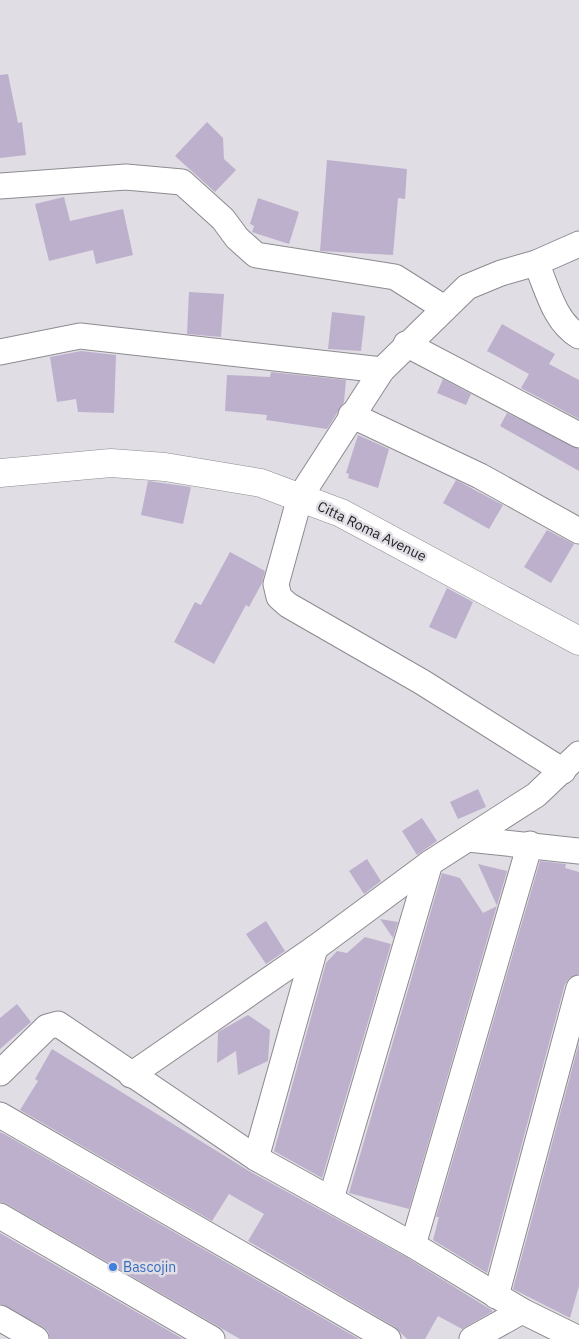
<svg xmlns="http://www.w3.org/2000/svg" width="579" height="1339" font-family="'IBM Plex Sans',sans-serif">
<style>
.building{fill:#bdb0cc}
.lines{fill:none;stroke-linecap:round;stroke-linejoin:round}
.street-casing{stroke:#8d8a90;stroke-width:27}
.secondary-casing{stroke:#8d8a90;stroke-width:29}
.street{stroke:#fff;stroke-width:25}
.secondary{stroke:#fff;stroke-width:28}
.shop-dot{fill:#3f7fe0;stroke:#e1dde4;stroke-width:2}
.labels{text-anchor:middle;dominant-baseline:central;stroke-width:5;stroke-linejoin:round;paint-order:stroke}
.street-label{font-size:14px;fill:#1e1d1f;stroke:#e1dde4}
.shop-label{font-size:14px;fill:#366cbe;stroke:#e1dde4;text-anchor:start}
</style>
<rect width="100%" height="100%" fill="#e1dde4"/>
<!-- building -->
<g class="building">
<path d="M 8,74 L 18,123 L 22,122 L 26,155 L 0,158 L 0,75 Z"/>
<path d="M 207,122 L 223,138 L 224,159 L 236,170 L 215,192 L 175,156 Z"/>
<path d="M 327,160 L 407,169 L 405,199 L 398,198 L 393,255 L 320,251 Z"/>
<path d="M 64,197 L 70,221 L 123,209 L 133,255 L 96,264 L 93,250 L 49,261 L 35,204 Z"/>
<path d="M 258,198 L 299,212 L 289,244 L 252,232 L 254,226 L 250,224 Z"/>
<path d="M 189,292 L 224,294 L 221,337 L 187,334 Z"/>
<path d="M 332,312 L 365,316 L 361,351 L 328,349 Z"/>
<path d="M 502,324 L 555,354 L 549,364 L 579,380 L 579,419 L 521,388 L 529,374 L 487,351 Z"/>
<path d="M 81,351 L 116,355 L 114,413 L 78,412 L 76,399 L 57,402 L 50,357 Z"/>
<path d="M 271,372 L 346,380 L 344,402 L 327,429 L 266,420 L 267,415 L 225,411 L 227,375 L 270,377 Z"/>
<path d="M 443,379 L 471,394 L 466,405 L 437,393 Z"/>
<path d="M 507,413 L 579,449 L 579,471 L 500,426 Z"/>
<path d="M 358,435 L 389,449 L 378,488 L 348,478 L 349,474 L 346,473 Z"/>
<path d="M 456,480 L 503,505 L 489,529 L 443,503 Z"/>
<path d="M 148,481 L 191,487 L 183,524 L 141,515 Z"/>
<path d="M 547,530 L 574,544 L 551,583 L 524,567 Z"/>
<path d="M 230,552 L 265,571 L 262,583 L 249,607 L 246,605 L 214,664 L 174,642 L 195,602 L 201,605 Z"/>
<path d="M 447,588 L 473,602 L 456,639 L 429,627 Z"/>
<path d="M 478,789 L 486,807 L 458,819 L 450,802 Z"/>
<path d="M 422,818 L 437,841 L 417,855 L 402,831 Z"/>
<path d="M 367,859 L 381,881 L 364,894 L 349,871 Z"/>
<path d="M 540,861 L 566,864 L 565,868 L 579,872 L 579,974 L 569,978 L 565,984 L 487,1273 L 433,1240 L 439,1217 L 436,1217 Z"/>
<path d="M 478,864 L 507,871 L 409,1209 L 349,1193 L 442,873 L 460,878 L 483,913 L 497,906 Z"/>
<path d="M 380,919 L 398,922 L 393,938 Z"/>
<path d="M 266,921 L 285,951 L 266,964 L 246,934 Z"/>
<path d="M 365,937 L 391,944 L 322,1178 L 274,1151 L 326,963 L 337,951 L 347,953 Z"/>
<path d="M 17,1004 L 31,1022 L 0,1049 L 0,1018 Z"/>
<path d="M 248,1015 L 270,1030 L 268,1061 L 238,1075 L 236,1051 L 217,1063 L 218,1032 Z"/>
<path d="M 579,1043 L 579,1286 L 570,1318 L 513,1289 Z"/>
<path d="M 52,1049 L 249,1171 L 406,1257 L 493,1311 L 462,1329 L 438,1316 L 425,1339 L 407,1339 L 395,1327 L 248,1241 L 264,1214 L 229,1194 L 212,1221 L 20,1110 L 38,1081 L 35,1079 Z"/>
<path d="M 0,1132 L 6,1135 L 359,1339 L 240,1339 L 7,1204 L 0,1202 Z"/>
<path d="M 0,1233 L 183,1339 L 50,1339 L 48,1331 L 43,1327 L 0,1304 Z"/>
</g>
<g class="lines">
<!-- street casing -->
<g class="street-casing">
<g id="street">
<path d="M 0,186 L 126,177 L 182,182 L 223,219 L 237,238 L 256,255 L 395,277 L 444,308"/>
<path d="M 536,263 C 547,287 554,322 579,336"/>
<path d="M 406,344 L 579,435"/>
<path d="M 0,352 L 80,336 L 382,370"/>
<path d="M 351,415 L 480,476 L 579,531"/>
<path d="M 563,771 L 422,682 L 288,605 L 279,597 L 276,584 L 300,497 L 382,370 L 467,287 L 501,273 L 536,263 L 579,244"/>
<path d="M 468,839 L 579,851"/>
<path d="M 0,1073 L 47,1027 L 58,1024 L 256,1158 L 413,1245 L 522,1311 L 579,1339"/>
<path d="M 131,1075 L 315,948 L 430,863 L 536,795 L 579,754"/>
<path d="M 0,1115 L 388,1339"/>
<path d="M 256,1158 L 315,948"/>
<path d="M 331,1199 L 430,863"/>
<path d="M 0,1216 L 212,1339"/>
<path d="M 413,1245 L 530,844"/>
<path d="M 496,1296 L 579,988"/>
<path d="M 0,1318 L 36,1339"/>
<path d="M 472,1339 L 522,1311"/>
</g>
</g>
<!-- secondary casing -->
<g class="secondary-casing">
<path id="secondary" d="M 0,473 L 111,463 L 165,467 L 261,483 L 341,513 L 579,641"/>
</g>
<!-- street -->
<use href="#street" class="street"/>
<!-- secondary -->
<use href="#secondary" class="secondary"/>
</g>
<!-- markers -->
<circle class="shop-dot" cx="113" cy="1267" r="5"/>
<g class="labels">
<!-- street labels -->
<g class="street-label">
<text transform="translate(372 531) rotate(26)">Citta Roma Avenue</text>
</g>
<!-- shop labels -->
<g class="shop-label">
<text x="123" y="1267">Bascojin</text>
</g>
</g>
</svg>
